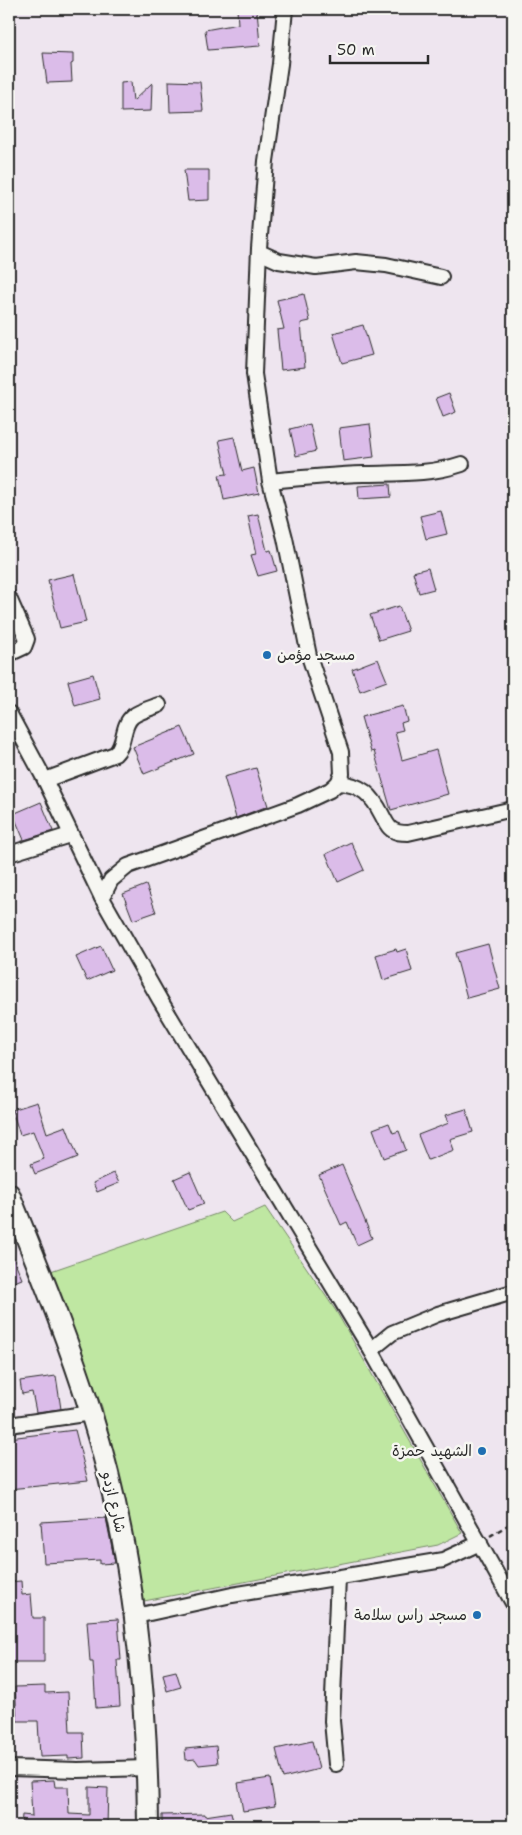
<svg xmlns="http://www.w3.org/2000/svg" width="522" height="1835" font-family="'Shantell Sans','Playpen Sans Arabic',sans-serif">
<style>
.green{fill:#bfe7a2;stroke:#758966}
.building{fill:#dbbce9;stroke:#2b2b2b}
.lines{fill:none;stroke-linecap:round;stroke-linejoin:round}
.street-casing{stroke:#2b2b2b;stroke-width:18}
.secondary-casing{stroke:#2b2b2b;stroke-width:24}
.path{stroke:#2b2b2b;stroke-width:2.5;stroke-dasharray:5 4;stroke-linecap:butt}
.street{stroke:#f6f6f2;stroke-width:14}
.secondary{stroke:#f6f6f2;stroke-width:20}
.poi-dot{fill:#1f6fb2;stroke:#f6f6f2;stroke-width:2}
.labels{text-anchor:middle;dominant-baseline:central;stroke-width:5;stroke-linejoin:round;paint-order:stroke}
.poi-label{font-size:15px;fill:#2b2b2b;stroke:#f6f6f2;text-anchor:end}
.street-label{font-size:15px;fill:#2b2b2b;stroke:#f6f6f2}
</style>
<rect width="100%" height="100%" fill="#eee5ef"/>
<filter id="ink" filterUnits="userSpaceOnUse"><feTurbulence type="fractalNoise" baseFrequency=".02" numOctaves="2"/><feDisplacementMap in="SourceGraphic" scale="10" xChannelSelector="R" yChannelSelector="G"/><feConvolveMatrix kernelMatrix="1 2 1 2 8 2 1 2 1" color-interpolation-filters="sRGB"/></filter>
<g filter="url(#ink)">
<!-- green -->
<path class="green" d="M 265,1207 L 336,1311 L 462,1533 L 438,1545 L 144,1601 L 102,1407 L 48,1272 L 222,1212 L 232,1222 Z"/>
<!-- building -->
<g class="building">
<path d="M 237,9 L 257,9 L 260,46 L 208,50 L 205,30 L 238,24 Z"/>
<path d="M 43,53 L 73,54 L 73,63 L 71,64 L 72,82 L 47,83 Z"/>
<path d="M 169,81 L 200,82 L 203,111 L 170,112 Z"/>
<path d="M 131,82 L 133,101 L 152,83 L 151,111 L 121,112 L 121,83 Z"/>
<path d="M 184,170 L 209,170 L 209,200 L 188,201 Z"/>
<path d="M 304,294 L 310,321 L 301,323 L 305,367 L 281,370 L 277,330 L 284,329 L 277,300 Z"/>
<path d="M 363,325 L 372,355 L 342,363 L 333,333 Z"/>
<path d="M 449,393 L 456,412 L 443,417 L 436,398 Z"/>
<path d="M 310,424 L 316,451 L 296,456 L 290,429 Z"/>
<path d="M 370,424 L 374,457 L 343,461 L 339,428 Z"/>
<path d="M 234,437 L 242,471 L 254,468 L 259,493 L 224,500 L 219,475 L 227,474 L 219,440 Z"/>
<path d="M 390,484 L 391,497 L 359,499 L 358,486 Z"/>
<path d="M 441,511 L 447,534 L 426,539 L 420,516 Z"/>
<path d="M 258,514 L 267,551 L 271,550 L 277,571 L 258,576 L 251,555 L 256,554 L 248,516 Z"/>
<path d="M 428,568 L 434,589 L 419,593 L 413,572 Z"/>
<path d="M 74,574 L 86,622 L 60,628 L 48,580 Z"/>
<path d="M 399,606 L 408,631 L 379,640 L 370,615 Z"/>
<path d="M 378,659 L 387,681 L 360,691 L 352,669 Z"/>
<path d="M 93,674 L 100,699 L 75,706 L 68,681 Z"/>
<path d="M 403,706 L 407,721 L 401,723 L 403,730 L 395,732 L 402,760 L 436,750 L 448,794 L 391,810 L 374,751 L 371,752 L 361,717 Z"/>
<path d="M 182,727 L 194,754 L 144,774 L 133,747 Z"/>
<path d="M 256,768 L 268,806 L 236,818 L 224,777 Z"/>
<path d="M 41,802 L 53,831 L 24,840 L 13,814 Z"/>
<path d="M 351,842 L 364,870 L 338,882 L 326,854 Z"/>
<path d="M 146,885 L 156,912 L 133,920 L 123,894 Z"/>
<path d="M 488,944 L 500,989 L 467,998 L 455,953 Z"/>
<path d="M 101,946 L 112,970 L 87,981 L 76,957 Z"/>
<path d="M 396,949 L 397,952 L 406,949 L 412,971 L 383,980 L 376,955 Z"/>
<path d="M 37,1102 L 47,1133 L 66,1126 L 78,1157 L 35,1174 L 31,1164 L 44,1159 L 33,1131 L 20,1135 L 12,1110 Z"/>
<path d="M 466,1109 L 473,1132 L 450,1139 L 454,1150 L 428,1160 L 418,1135 L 449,1123 L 446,1115 Z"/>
<path d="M 389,1123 L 393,1133 L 399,1131 L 406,1150 L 384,1158 L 373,1129 Z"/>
<path d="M 342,1165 L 372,1238 L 357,1245 L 347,1222 L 341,1225 L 319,1175 Z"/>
<path d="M 190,1172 L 204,1204 L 188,1210 L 174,1179 Z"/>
<path d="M 114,1173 L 119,1183 L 97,1192 L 93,1183 Z"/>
<path d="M 9,1247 L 22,1279 L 9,1284 Z"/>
<path d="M 56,1376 L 61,1409 L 36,1412 L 32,1392 L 22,1394 L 20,1381 Z"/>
<path d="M 75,1430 L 88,1481 L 9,1489 L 9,1438 Z"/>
<path d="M 106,1518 L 115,1563 L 100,1564 L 100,1560 L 44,1563 L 41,1522 Z"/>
<path d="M 21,1581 L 22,1595 L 31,1594 L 33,1618 L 44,1618 L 44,1662 L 9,1662 L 9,1582 Z"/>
<path d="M 118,1619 L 121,1660 L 117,1660 L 120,1706 L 96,1708 L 93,1662 L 90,1662 L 87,1621 Z"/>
<path d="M 176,1671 L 181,1687 L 167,1691 L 163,1674 Z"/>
<path d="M 45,1686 L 45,1693 L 68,1692 L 70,1732 L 83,1732 L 84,1758 L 68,1759 L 68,1756 L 40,1757 L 38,1721 L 17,1721 L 15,1687 Z"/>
<path d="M 312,1741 L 319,1769 L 283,1778 L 276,1749 Z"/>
<path d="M 216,1746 L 218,1763 L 199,1765 L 195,1759 L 186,1760 L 185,1749 Z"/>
<path d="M 270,1778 L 275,1806 L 243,1811 L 238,1783 Z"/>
<path d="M 54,1780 L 55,1787 L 68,1787 L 69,1814 L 89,1815 L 89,1787 L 108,1788 L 107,1826 L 21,1826 L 22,1815 L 32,1816 L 30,1781 Z"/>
<path d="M 231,1812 L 234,1826 L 162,1826 L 162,1815 L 205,1814 L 205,1816 Z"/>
</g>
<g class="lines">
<!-- street casing -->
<g class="street-casing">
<g id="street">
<path d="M 259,252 L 279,261 L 316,267 L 356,262 L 386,265 L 441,277"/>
<path d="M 270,481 C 301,478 332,475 363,474 C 397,473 429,475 462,464"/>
<path d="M 9,598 L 27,639 L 24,647 L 9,654"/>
<path d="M 9,713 L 45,780 L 102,898 L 160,1000 L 371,1350 L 513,1603"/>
<path d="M 45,780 L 115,754 C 126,744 121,725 133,716 C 140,711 151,708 159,705"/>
<path d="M 338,783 C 361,784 372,795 382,815 C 384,819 387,825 390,828 C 395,833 402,833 408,833 L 513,809"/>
<path d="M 9,854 L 70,835"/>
<path d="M 102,898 L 111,880 L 128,866 L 298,805 L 330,790 L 338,783 L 342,774 L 341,752 L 309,656 L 285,538 L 270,481 L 254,374 L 259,248 L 266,161 L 280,64 L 285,9"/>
<path d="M 371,1350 L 392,1333 L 438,1314 L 513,1292"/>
<path d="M 9,1425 L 91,1413"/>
<path d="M 136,1616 L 232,1595 L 443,1560 L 480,1543"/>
<path d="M 336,1764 L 332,1721 L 338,1578"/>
<path d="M 9,1768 L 78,1770 L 147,1768"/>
</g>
</g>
<!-- secondary casing -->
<g class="secondary-casing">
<path id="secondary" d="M 9,1194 C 38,1266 68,1339 91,1413 C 133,1547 147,1686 148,1826"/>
</g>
<!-- path -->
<path class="path" d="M 490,1536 L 508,1525 L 513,1526"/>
<!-- street -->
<use href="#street" class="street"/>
<!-- secondary -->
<use href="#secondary" class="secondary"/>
</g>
</g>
<!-- markers -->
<g class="poi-dot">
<circle cx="267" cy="655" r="5"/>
<circle cx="482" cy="1451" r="5"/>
<circle cx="477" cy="1615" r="5"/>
</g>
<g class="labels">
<!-- poi labels -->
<g class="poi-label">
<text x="277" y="655" text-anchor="start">مسجد مؤمن</text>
<text x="472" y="1451">الشهيد حمزة</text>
<text x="467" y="1615">مسجد راس سلامة</text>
</g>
<!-- street labels -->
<g class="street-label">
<text transform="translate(114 1502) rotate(77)">شارع ازدو</text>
</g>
</g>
<!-- margin -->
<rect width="522" height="1835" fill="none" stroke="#f6f6f2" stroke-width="30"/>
<rect x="15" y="15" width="492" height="1805" fill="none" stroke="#2b2b2b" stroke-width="2" filter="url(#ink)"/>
<!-- scale -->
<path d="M330 55v8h98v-8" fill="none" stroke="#2b2b2b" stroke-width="2.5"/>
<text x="337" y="55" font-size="15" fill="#2b2b2b" stroke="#f6f6f2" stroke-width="4" paint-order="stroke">50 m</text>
</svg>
